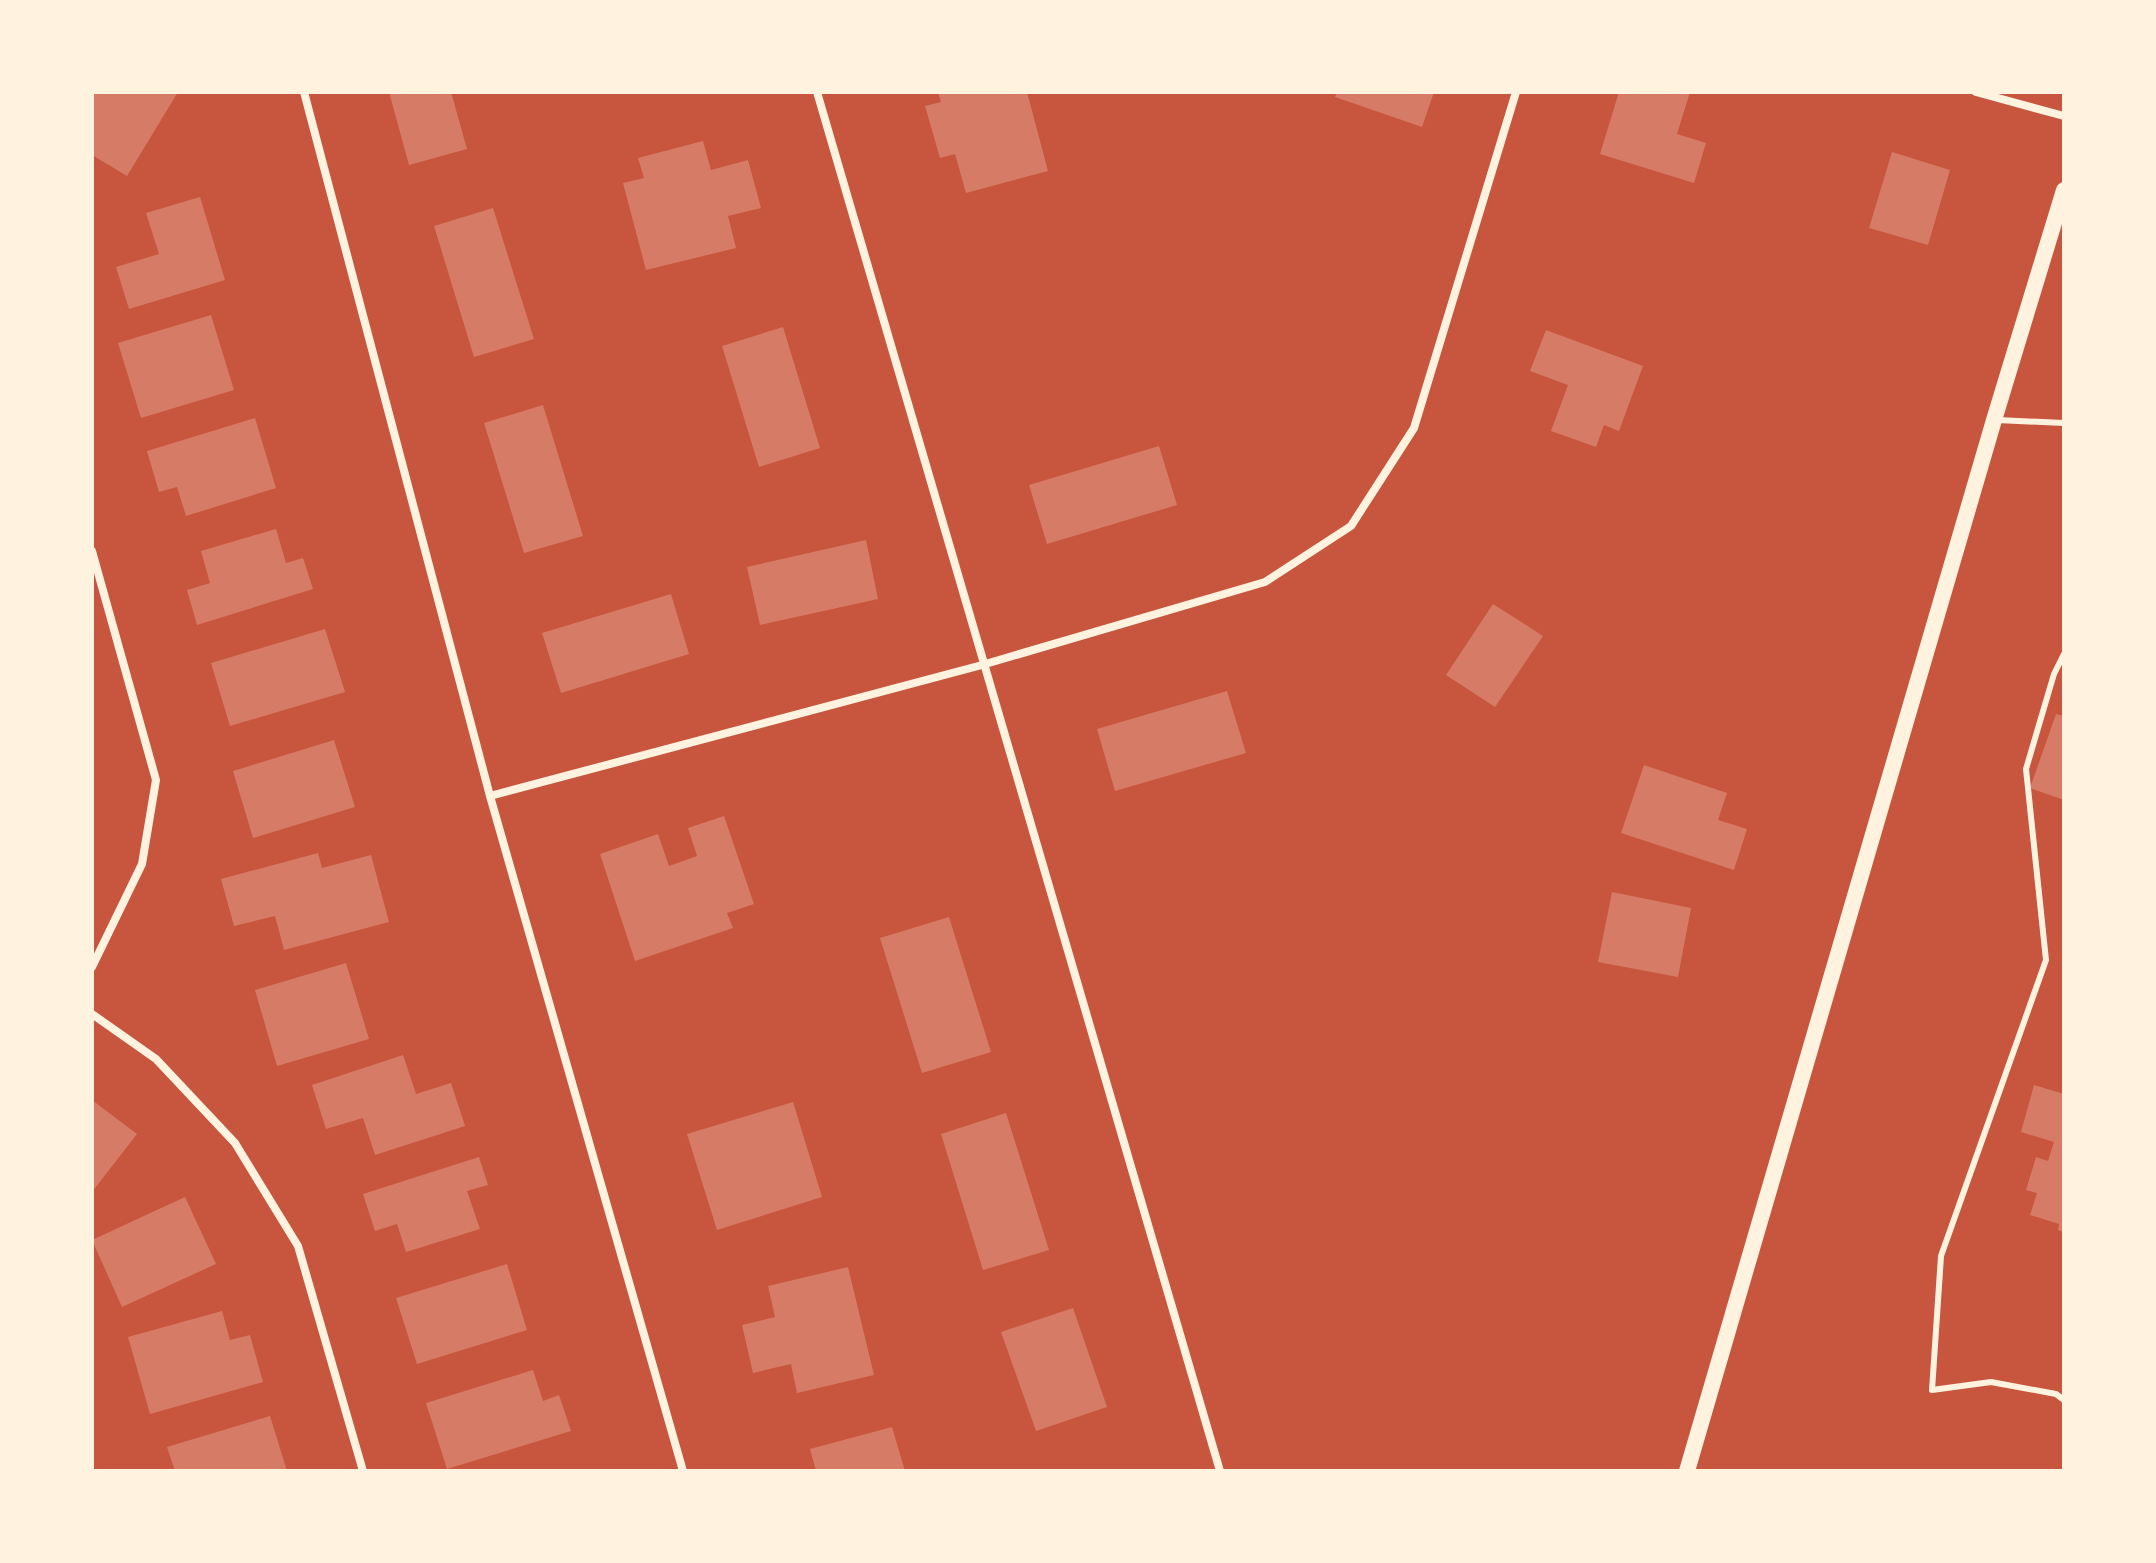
<svg xmlns="http://www.w3.org/2000/svg" width="2156" height="1563" font-family="Poppins,sans-serif">
<style>
.building{fill:#d67c66}
.lines{fill:none;stroke-linecap:round;stroke-linejoin:round}
.service{stroke:#fff3e0;stroke-width:6}
.minor{stroke:#fff3e0;stroke-width:8}
.secondary{stroke:#fff3e0;stroke-width:16}
</style>
<rect width="100%" height="100%" fill="#c8553d"/>
<!-- building -->
<g class="building">
<path d="M 94,92 L 178,92 L 127,176 L 92,155 Z"/>
<path d="M 389,92 L 451,92 L 467,149 L 409,165 Z"/>
<path d="M 938,92 L 1027,92 L 1048,171 L 966,193 L 955,154 L 940,158 L 925,106 L 941,102 Z"/>
<path d="M 1337,92 L 1434,92 L 1422,127 L 1335,97 Z"/>
<path d="M 1619,92 L 1690,92 L 1677,134 L 1706,143 L 1694,183 L 1600,154 Z"/>
<path d="M 703,141 L 711,170 L 748,160 L 761,208 L 728,216 L 736,248 L 646,270 L 623,183 L 644,178 L 638,158 Z"/>
<path d="M 1892,152 L 1950,170 L 1928,245 L 1869,228 Z"/>
<path d="M 200,197 L 225,280 L 129,309 L 116,267 L 159,254 L 146,213 Z"/>
<path d="M 493,208 L 534,339 L 474,357 L 434,226 Z"/>
<path d="M 211,315 L 234,390 L 141,418 L 118,343 Z"/>
<path d="M 783,327 L 820,448 L 759,467 L 722,346 Z"/>
<path d="M 1546,330 L 1643,366 L 1619,431 L 1604,425 L 1596,447 L 1551,431 L 1568,385 L 1530,371 Z"/>
<path d="M 543,405 L 583,536 L 524,553 L 484,423 Z"/>
<path d="M 255,418 L 276,488 L 186,516 L 177,487 L 159,492 L 147,451 Z"/>
<path d="M 1159,446 L 1177,505 L 1047,544 L 1029,485 Z"/>
<path d="M 276,529 L 286,563 L 303,558 L 313,589 L 197,625 L 187,590 L 210,583 L 201,551 Z"/>
<path d="M 866,540 L 878,599 L 760,625 L 747,567 Z"/>
<path d="M 671,594 L 689,654 L 561,693 L 542,633 Z"/>
<path d="M 1493,604 L 1543,636 L 1495,707 L 1446,675 Z"/>
<path d="M 325,629 L 345,692 L 230,726 L 211,663 Z"/>
<path d="M 1227,691 L 1246,753 L 1115,791 L 1097,729 Z"/>
<path d="M 2056,714 L 2064,716 L 2064,800 L 2030,788 Z"/>
<path d="M 334,740 L 355,807 L 253,838 L 233,771 Z"/>
<path d="M 1644,765 L 1727,793 L 1718,820 L 1747,829 L 1734,870 L 1621,833 Z"/>
<path d="M 724,816 L 754,904 L 727,913 L 733,928 L 635,961 L 600,854 L 658,834 L 669,866 L 697,856 L 688,828 Z"/>
<path d="M 318,853 L 322,868 L 371,855 L 389,922 L 284,950 L 275,916 L 234,926 L 221,879 Z"/>
<path d="M 1612,892 L 1691,908 L 1678,977 L 1598,962 Z"/>
<path d="M 949,917 L 991,1052 L 922,1073 L 880,938 Z"/>
<path d="M 346,963 L 369,1039 L 277,1066 L 255,990 Z"/>
<path d="M 403,1055 L 416,1094 L 451,1083 L 465,1126 L 375,1155 L 363,1118 L 326,1129 L 312,1085 Z"/>
<path d="M 2034,1085 L 2064,1094 L 2064,1232 L 2058,1230 L 2059,1224 L 2030,1215 L 2037,1193 L 2026,1190 L 2036,1157 L 2048,1161 L 2054,1142 L 2021,1132 Z"/>
<path d="M 92,1100 L 137,1134 L 92,1192 Z"/>
<path d="M 793,1102 L 822,1197 L 717,1230 L 687,1134 Z"/>
<path d="M 1006,1113 L 1049,1250 L 983,1270 L 941,1134 Z"/>
<path d="M 479,1157 L 488,1185 L 467,1191 L 480,1229 L 406,1252 L 397,1224 L 375,1231 L 363,1194 Z"/>
<path d="M 185,1197 L 216,1264 L 122,1307 L 92,1240 Z"/>
<path d="M 507,1264 L 527,1330 L 417,1364 L 396,1298 Z"/>
<path d="M 848,1267 L 874,1375 L 797,1393 L 791,1364 L 753,1373 L 742,1325 L 775,1317 L 768,1286 Z"/>
<path d="M 1073,1308 L 1107,1407 L 1036,1431 L 1001,1332 Z"/>
<path d="M 222,1311 L 230,1340 L 250,1335 L 263,1382 L 150,1414 L 128,1337 Z"/>
<path d="M 533,1370 L 543,1401 L 559,1395 L 571,1431 L 447,1469 L 426,1403 Z"/>
<path d="M 270,1416 L 287,1471 L 175,1471 L 167,1447 Z"/>
<path d="M 892,1427 L 905,1471 L 816,1471 L 810,1449 Z"/>
</g>
<g class="lines">
<!-- service -->
<g class="service">
<path d="M 1997,420 L 2064,423"/>
<path d="M 2064,654 L 2054,674 L 2026,769 L 2046,960 L 1941,1256 L 1932,1390 L 1991,1382 L 2056,1394 L 2064,1400"/>
</g>
<!-- minor -->
<g class="minor">
<path d="M 304,92 L 490,796 L 683,1471"/>
<path d="M 817,92 L 1220,1471"/>
<path d="M 1976,92 L 2064,116"/>
<path d="M 92,551 L 156,780 L 142,864 L 92,967"/>
<path d="M 490,796 L 982,665 L 1265,582 L 1351,526 L 1414,428 L 1516,92"/>
<path d="M 92,1014 L 156,1059 L 235,1143 L 298,1246 L 363,1471"/>
</g>
<!-- secondary -->
<path class="secondary" d="M 1687,1471 L 1994,420 L 2064,190"/>
</g>
<!-- border -->
<rect width="2156" height="1563" fill="none" stroke="#fff3e0" stroke-width="188"/>
</svg>
